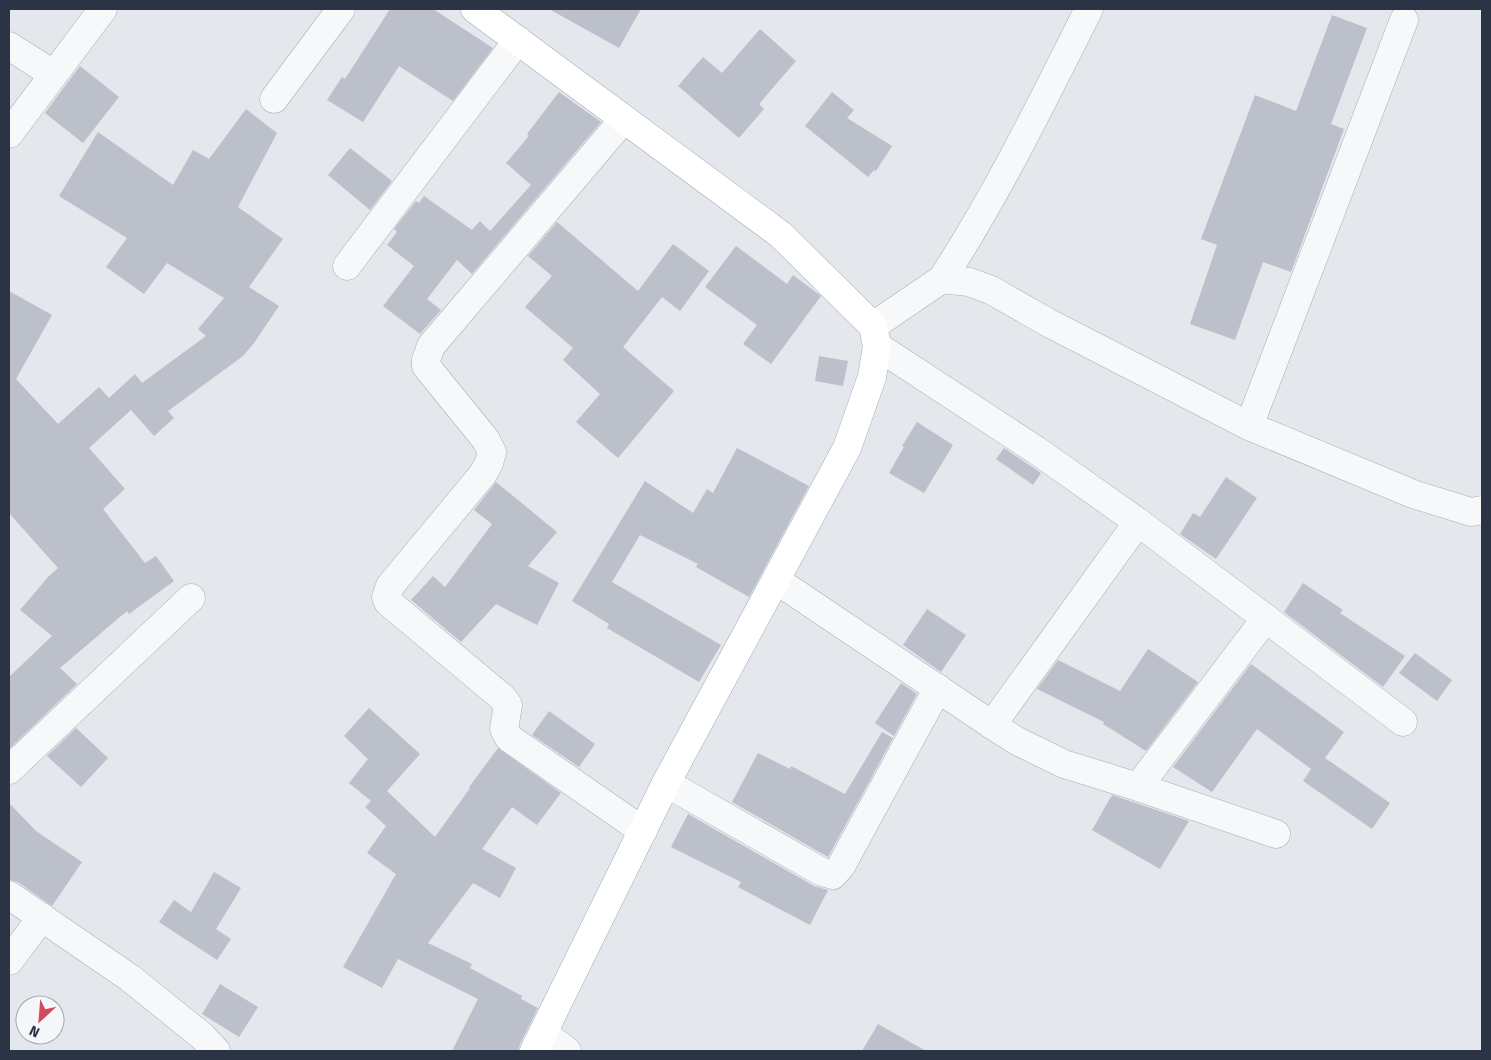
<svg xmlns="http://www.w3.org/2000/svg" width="1491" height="1060" font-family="'Fira Sans',sans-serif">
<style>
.building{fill:#bbc0ca}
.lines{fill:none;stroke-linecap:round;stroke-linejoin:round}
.minor-casing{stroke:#a9aeb7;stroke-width:29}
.major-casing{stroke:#a3abb8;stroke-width:29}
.minor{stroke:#f7f8fa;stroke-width:28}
.major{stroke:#fff;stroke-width:28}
</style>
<rect width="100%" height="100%" fill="#e4e7ec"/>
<!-- building -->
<g class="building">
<path d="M 390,9 L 433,9 L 493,48 L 453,101 L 399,66 L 363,122 L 327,100 L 342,77 L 345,79 Z"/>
<path d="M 549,9 L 641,9 L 619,48 Z"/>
<path d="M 1332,15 L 1367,28 L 1331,124 L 1344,129 L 1291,272 L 1263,262 L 1235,340 L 1190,324 L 1217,245 L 1201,239 L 1255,95 L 1296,111 Z"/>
<path d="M 760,29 L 796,61 L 759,104 L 764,109 L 739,138 L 678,86 L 703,57 L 722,73 Z"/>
<path d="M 80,66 L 119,97 L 83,143 L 45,113 Z"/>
<path d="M 559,92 L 601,122 L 472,274 L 457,260 L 427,299 L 441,310 L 420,334 L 383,306 L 414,266 L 387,245 L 397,232 L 394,229 L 416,201 L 419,203 L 424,196 L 472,230 L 480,221 L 490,231 L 531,185 L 506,163 L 529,136 L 527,134 Z"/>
<path d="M 832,92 L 854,110 L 847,118 L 892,146 L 876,171 L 874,170 L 868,177 L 805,126 Z"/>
<path d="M 246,109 L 277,133 L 238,207 L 283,239 L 249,287 L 279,306 L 254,343 L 243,356 L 168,411 L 174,418 L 154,436 L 131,410 L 89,448 L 125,489 L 103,509 L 145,563 L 156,556 L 174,581 L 129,614 L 127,611 L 60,668 L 77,684 L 9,749 L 9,677 L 52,636 L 20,610 L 49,576 L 58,568 L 9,513 L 9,291 L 52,315 L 16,379 L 58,424 L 99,387 L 109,398 L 135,374 L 142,383 L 206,336 L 198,329 L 224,298 L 167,263 L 144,294 L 106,267 L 127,238 L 59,196 L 98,132 L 173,185 L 193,150 L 209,159 Z"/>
<path d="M 350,148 L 392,181 L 370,210 L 328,175 Z"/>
<path d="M 557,222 L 638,291 L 673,244 L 709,271 L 680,311 L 662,297 L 623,347 L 674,391 L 618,458 L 576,422 L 600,394 L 563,360 L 573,348 L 525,307 L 552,276 L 528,256 Z"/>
<path d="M 736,246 L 787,284 L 793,275 L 821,296 L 771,364 L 743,344 L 757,325 L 705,287 Z"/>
<path d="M 819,356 L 848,361 L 843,386 L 815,381 Z"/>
<path d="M 917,422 L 953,445 L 924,493 L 889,473 L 904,447 L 902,446 Z"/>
<path d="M 737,448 L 809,486 L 749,597 L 696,567 L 698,564 L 640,535 L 612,582 L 721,645 L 699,682 L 607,628 L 609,624 L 572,601 L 645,481 L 693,513 L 707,489 L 713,493 Z"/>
<path d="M 1004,448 L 1041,473 L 1033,485 L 996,459 Z"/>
<path d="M 1226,477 L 1257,498 L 1216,559 L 1180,534 L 1193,513 L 1200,517 Z"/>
<path d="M 496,482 L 557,532 L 528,566 L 559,583 L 537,625 L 496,604 L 461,642 L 411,600 L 433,576 L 445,587 L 492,524 L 474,510 Z"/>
<path d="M 1303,583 L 1343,610 L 1340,613 L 1405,656 L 1383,687 L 1284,612 Z"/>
<path d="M 927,609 L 966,635 L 941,672 L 903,645 Z"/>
<path d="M 1148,649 L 1198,682 L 1146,751 L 1103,724 L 1104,722 L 1037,689 L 1058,660 L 1120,691 Z"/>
<path d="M 1415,653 L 1452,680 L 1437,701 L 1399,673 Z"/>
<path d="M 1251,664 L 1344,732 L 1325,758 L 1390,803 L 1372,829 L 1303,781 L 1311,769 L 1257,729 L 1212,792 L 1173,767 Z"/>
<path d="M 901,683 L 917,694 L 894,736 L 875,723 Z"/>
<path d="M 369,708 L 420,754 L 387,791 L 435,837 L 470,788 L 469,787 L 498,748 L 561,793 L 537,825 L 512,807 L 482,849 L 516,868 L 500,898 L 473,883 L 428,943 L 472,964 L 470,968 L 522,996 L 521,999 L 538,1008 L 520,1044 L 518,1051 L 452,1051 L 478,999 L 398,959 L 382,988 L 343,967 L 396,874 L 367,853 L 386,826 L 365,807 L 371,801 L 349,783 L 368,759 L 344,736 Z"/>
<path d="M 549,711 L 595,744 L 579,767 L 532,735 Z"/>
<path d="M 76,728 L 108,758 L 81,787 L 47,756 Z"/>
<path d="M 882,732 L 893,738 L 828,857 L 732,802 L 758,753 L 790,769 L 791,766 L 845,794 Z"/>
<path d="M 1112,795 L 1189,821 L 1160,869 L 1092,830 Z"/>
<path d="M 9,803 L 36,831 L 82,862 L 52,906 L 18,882 L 9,880 Z"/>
<path d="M 688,814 L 814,886 L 828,890 L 810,925 L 738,887 L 741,882 L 671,847 Z"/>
<path d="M 214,872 L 241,888 L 216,929 L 231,939 L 217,960 L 159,922 L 174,900 L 191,912 Z"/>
<path d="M 220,984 L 258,1007 L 239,1037 L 202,1014 Z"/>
<path d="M 878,1024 L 926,1051 L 862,1051 Z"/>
</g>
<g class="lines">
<!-- minor casing -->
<g class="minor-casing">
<g id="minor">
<path d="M 9,46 L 53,74"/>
<path d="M 274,99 L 341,9"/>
<path d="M 624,119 L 431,346 L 426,360 L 426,366 L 486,440 L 492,452 L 489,463 L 483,474 L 390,586 L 386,597 L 388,602 L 504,699 L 508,705 L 504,729 L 509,738 L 643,831"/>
<path d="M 9,134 L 103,9"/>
<path d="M 347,266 L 518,40"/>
<path d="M 942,279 C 998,193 1043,100 1089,9"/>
<path d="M 873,326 L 942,279 L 969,282 L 991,290 L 1047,322 L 1249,426 L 1413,494 L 1471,512 L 1482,510"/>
<path d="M 877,346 L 1036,450 L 1138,522 L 1403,722"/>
<path d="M 1249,426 L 1404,20"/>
<path d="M 776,580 L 992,725 L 1017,741 L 1064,764 L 1138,787 L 1276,834"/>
<path d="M 992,725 L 1138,522"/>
<path d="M 9,770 L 191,598"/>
<path d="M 666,783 L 822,872 L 833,875 L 841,866 L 938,688"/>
<path d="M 1138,787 L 1266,618"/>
<path d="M 9,895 L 130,978 L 202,1036 L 216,1051"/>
<path d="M 9,961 L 42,917"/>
<path d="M 543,1033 L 567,1051"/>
</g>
</g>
<!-- major casing -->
<g class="major-casing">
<path id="major" d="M 475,9 L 781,235 L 873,326 L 877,346 L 872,377 L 847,448 L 666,783 L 534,1051"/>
</g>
<!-- minor -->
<use href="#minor" class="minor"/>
<!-- major -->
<use href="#major" class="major"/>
</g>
<!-- border -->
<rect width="1491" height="1060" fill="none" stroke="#2b3445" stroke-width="20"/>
<!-- north arrow -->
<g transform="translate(40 1020) rotate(206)"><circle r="24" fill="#f4f6f9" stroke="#a4a8b1"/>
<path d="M0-4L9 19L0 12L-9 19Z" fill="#d1495b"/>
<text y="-8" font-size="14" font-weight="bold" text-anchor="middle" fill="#2b3445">N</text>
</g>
</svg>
